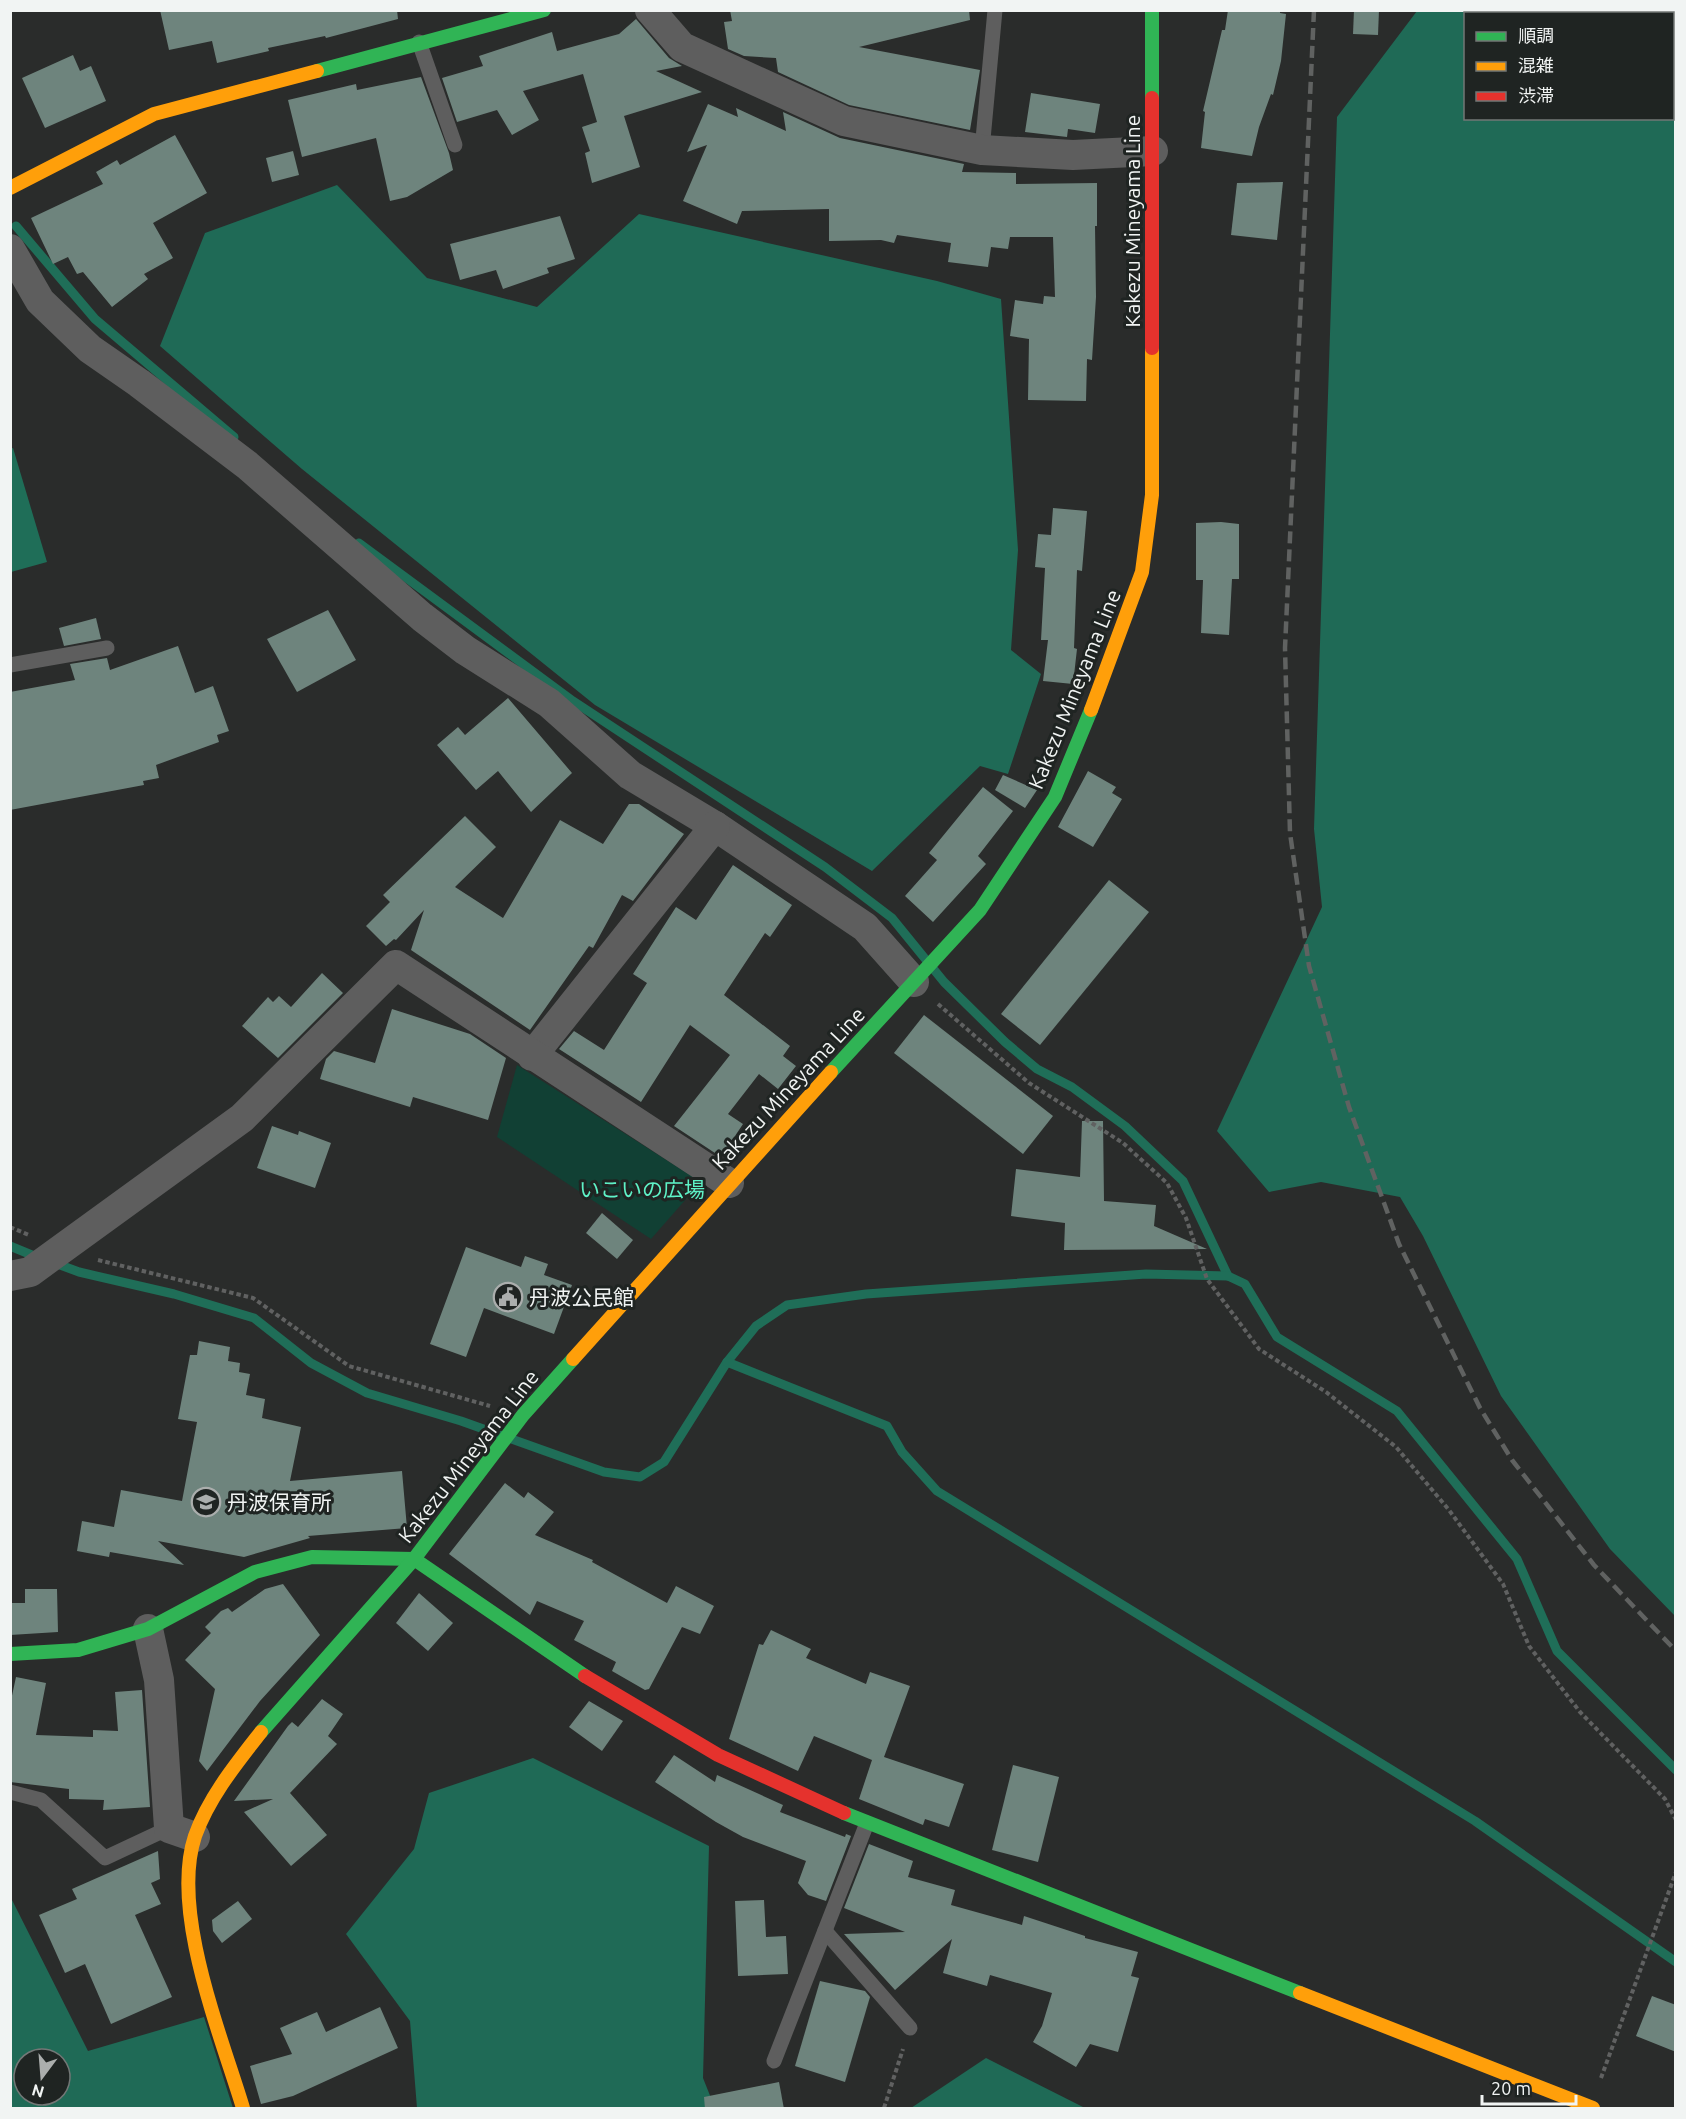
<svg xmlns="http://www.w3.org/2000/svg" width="1686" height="2119" font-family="Ubuntu,'Noto Sans JP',sans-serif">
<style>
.green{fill:#114034}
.forest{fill:#1f6a56;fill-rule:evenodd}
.water{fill:#1f6e58}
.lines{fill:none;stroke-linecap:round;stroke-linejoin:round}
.stream{stroke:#1f6e58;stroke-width:9}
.building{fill:#6e847d}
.path{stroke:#606161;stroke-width:4;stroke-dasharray:4.5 3;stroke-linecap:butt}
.lane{stroke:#5e5e5e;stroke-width:15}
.street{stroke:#5e5e5e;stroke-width:30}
.fast{stroke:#30b455;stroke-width:14}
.slow{stroke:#ff9f0a;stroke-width:14}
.jam{stroke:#e5322d;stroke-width:14}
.rail{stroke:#606261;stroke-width:4.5;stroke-dasharray:12 6;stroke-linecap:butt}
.labels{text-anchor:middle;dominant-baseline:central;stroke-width:6;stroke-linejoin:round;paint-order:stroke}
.street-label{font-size:21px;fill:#f1f4f3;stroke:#1f2422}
.park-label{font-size:21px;fill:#5ef2c7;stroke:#1f2422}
.poi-label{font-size:21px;fill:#f1f4f3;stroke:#1f2422;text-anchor:start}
</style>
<rect width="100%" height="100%" fill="#2a2c2b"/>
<!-- green -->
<path class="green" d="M 517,1065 L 701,1182 L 651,1239 L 497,1137 Z"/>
<!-- forest -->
<g class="forest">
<path d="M 1417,11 L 1675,11 L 1675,1616 L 1610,1549 L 1501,1396 L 1423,1236 L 1400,1197 L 1321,1182 L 1269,1192 L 1217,1131 L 1322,907 L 1314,829 L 1337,117 ZM 1466,14 L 1672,14 L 1672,118 L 1466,118 Z"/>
<path d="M 337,185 L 427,278 L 537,307 L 639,214 L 937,281 L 1001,299 L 1018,550 L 1011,650 L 1041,674 L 1008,774 L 980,766 L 872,871 L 595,705 L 302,469 L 160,346 L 205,233 Z"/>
<path d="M 533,1758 L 709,1846 L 703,2078 L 715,2108 L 417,2108 L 410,2021 L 346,1934 L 414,1849 L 429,1793 Z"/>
<path d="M 11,1898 L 88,2051 L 204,2017 L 233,2108 L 11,2108 ZM 24,2059 L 60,2059 L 60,2095 L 24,2095 Z"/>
<path d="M 986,2058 L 1085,2108 L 911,2108 Z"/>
</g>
<!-- water -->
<path class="water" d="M 13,448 L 47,562 L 11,572 L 10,449 Z"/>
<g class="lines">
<!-- stream -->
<g class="stream">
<path d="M 16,226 L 95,319 L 234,437"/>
<path d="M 359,543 L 573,701 L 825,867 L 892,918 L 944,982 L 1005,1042 L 1037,1069 L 1072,1087 L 1125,1126 L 1183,1181 L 1228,1276"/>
<path d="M 10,1246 L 39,1258"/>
<path d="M 52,1262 L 79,1272 L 174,1294 L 254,1318 L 311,1363 L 367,1393 L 461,1421 L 604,1472 L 640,1477 L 664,1462 L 727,1362 L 756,1326 L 787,1305 L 866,1294 L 1146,1274 L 1228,1276 L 1245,1284 L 1277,1337 L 1397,1411 L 1517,1559 L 1557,1651 L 1676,1770"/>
<path d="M 727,1362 L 887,1426 L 902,1452 L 937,1491 L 1475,1821 L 1676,1962"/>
</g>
</g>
<!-- building -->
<g class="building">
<path d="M 160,10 L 397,10 L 398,19 L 326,38 L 325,36 L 268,48 L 269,51 L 217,63 L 212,41 L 169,50 Z"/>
<path d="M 730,10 L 969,10 L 970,20 L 859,47 L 980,70 L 970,130 L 849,105 L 778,72 L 776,58 L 744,56 L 728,49 L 724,22 L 732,21 Z"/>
<path d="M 1228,10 L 1280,10 L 1280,13 L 1286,14 L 1281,61 L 1273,95 L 1271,94 L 1259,127 L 1252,156 L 1201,148 L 1205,112 L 1203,111 L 1222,30 L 1225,30 Z"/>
<path d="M 1354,10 L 1379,10 L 1378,35 L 1353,34 Z"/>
<path d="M 636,19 L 669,58 L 682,66 L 656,71 L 702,92 L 624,116 L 640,167 L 592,183 L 585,153 L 590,151 L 582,127 L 597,122 L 583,74 L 523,91 L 539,120 L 512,135 L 497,110 L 457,122 L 442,78 L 483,66 L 479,56 L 552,32 L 557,51 L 619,34 Z"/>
<path d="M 73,55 L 80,71 L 91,66 L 106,101 L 45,128 L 22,78 Z"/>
<path d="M 421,77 L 449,153 L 453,170 L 407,197 L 390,201 L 376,138 L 302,157 L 288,100 L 356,84 L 357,90 Z"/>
<path d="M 1031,93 L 1100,104 L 1095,133 L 1068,129 L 1067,137 L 1025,132 Z"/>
<path d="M 708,104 L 738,117 L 736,108 L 786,131 L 783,112 L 840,138 L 964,164 L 962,172 L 1016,173 L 1016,184 L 1097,183 L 1097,226 L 1095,226 L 1096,297 L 1092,360 L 1087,359 L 1086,401 L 1028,400 L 1029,339 L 1010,336 L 1015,300 L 1043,304 L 1044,296 L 1055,297 L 1053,237 L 1010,237 L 1008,249 L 991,247 L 988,267 L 948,262 L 951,243 L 897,235 L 894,243 L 881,240 L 829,241 L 829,209 L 742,211 L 737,224 L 683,201 L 707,145 L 687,152 Z"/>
<path d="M 175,135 L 207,193 L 153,223 L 173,258 L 144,274 L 148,279 L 112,307 L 83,272 L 77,274 L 68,257 L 53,264 L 31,218 L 103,184 L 96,172 L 117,160 L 120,165 Z"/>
<path d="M 293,151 L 299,175 L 272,182 L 266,158 Z"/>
<path d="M 1283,182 L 1277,240 L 1231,235 L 1237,183 Z"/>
<path d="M 560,216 L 575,259 L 547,268 L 549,273 L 503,289 L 496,270 L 460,280 L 450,244 Z"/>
<path d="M 1053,508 L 1087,511 L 1082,571 L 1077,570 L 1074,648 L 1077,649 L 1073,684 L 1043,681 L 1048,640 L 1041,640 L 1045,568 L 1035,567 L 1038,534 L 1051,535 Z"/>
<path d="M 1221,522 L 1239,524 L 1239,579 L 1232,579 L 1229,635 L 1201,633 L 1203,580 L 1196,580 L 1196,523 Z"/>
<path d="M 328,610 L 356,660 L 297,692 L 267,639 Z"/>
<path d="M 96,618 L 101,639 L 64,646 L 59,628 Z"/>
<path d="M 178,646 L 195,693 L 213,686 L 229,731 L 217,735 L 219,742 L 156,765 L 159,778 L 143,781 L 144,785 L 10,810 L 10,692 L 75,680 L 70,664 L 107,658 L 110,670 Z"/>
<path d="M 508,698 L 572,773 L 531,812 L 498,771 L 476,790 L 437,745 L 458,727 L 465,735 Z"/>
<path d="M 1088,771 L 1116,787 L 1112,793 L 1122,799 L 1093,847 L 1058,827 Z"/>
<path d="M 1003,775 L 1037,790 L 1025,808 L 995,790 Z"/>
<path d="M 983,787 L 1013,811 L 978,856 L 986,864 L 933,922 L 905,896 L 937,860 L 929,853 Z"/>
<path d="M 629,804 L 639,804 L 684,834 L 633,901 L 622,895 L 593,948 L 589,946 L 530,1030 L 411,950 L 424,910 L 396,940 L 394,939 L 386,946 L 366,926 L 390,902 L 383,895 L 465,816 L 496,847 L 455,887 L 503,918 L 560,820 L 603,844 Z"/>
<path d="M 733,865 L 792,905 L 770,937 L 765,933 L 724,995 L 790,1046 L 783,1056 L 796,1066 L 778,1089 L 759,1074 L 728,1114 L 743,1124 L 721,1157 L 674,1126 L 730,1055 L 690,1025 L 641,1102 L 559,1049 L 574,1031 L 604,1050 L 647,983 L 633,974 L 676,907 L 696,920 Z"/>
<path d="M 1109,880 L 1149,912 L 1040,1045 L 1001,1014 Z"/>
<path d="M 322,973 L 343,993 L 278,1058 L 242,1026 L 268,997 L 273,1002 L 279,996 L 291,1007 Z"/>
<path d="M 392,1009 L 470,1034 L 506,1058 L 488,1120 L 413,1097 L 410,1107 L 320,1079 L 326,1059 L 334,1051 L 375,1063 Z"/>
<path d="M 924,1015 L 1053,1116 L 1023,1154 L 894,1053 Z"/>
<path d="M 1082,1121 L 1103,1121 L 1104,1201 L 1156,1205 L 1154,1226 L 1207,1249 L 1064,1250 L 1065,1223 L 1011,1216 L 1016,1169 L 1080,1177 Z"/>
<path d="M 272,1126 L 298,1135 L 299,1131 L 331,1143 L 315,1188 L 257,1168 Z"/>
<path d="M 602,1213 L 633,1240 L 617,1259 L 586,1233 Z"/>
<path d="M 466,1247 L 521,1267 L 525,1256 L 548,1264 L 544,1275 L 572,1285 L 554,1334 L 484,1308 L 466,1357 L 430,1344 Z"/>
<path d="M 199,1341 L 230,1347 L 228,1361 L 240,1363 L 239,1372 L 250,1374 L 246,1395 L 265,1399 L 262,1418 L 301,1427 L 290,1481 L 402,1471 L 407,1528 L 308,1536 L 310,1538 L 244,1557 L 158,1541 L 184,1565 L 110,1552 L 109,1557 L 77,1551 L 82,1521 L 114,1527 L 121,1490 L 182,1501 L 197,1422 L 178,1419 L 190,1355 L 197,1355 Z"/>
<path d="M 505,1483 L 524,1498 L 528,1492 L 554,1512 L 535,1535 L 593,1560 L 592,1562 L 667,1603 L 676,1586 L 714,1606 L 700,1634 L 682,1627 L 649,1689 L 645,1690 L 612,1671 L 616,1662 L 574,1640 L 584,1621 L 537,1601 L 530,1615 L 449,1554 Z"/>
<path d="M 283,1584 L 320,1635 L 260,1701 L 207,1771 L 199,1761 L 215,1689 L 185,1660 L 211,1633 L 205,1627 L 221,1611 L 228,1608 L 232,1612 L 265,1589 Z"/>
<path d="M 25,1589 L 57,1589 L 58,1632 L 10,1635 L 10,1603 L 25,1603 Z"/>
<path d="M 419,1593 L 453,1623 L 428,1651 L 396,1623 Z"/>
<path d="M 771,1630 L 811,1649 L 806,1658 L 866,1684 L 870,1672 L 910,1686 L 884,1757 L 964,1784 L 949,1827 L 925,1819 L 923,1825 L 859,1799 L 872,1760 L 814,1736 L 798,1771 L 729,1739 L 759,1644 L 763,1645 Z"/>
<path d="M 16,1677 L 46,1683 L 36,1735 L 93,1737 L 93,1730 L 118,1731 L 115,1692 L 142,1690 L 150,1807 L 103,1810 L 104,1800 L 69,1799 L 69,1789 L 10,1782 L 10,1705 Z"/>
<path d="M 322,1699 L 343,1714 L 328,1736 L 337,1744 L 290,1793 L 327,1835 L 291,1866 L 244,1812 L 273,1799 L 234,1801 L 288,1726 L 292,1722 L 298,1727 Z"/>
<path d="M 589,1701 L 623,1721 L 602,1751 L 569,1727 Z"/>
<path d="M 674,1755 L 715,1782 L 717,1775 L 783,1805 L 780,1812 L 845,1837 L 846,1834 L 851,1836 L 826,1901 L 808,1895 L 798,1883 L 806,1861 L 743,1837 L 716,1822 L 655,1782 Z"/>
<path d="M 1013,1765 L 1059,1777 L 1038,1862 L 992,1850 Z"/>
<path d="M 869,1844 L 913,1861 L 908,1877 L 955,1890 L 951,1905 L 1022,1925 L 1024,1916 L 1085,1936 L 1085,1938 L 1138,1952 L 1131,1976 L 1139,1978 L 1118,2052 L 1090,2044 L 1076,2067 L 1033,2042 L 1042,2026 L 1052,1993 L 990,1975 L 987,1986 L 943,1973 L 952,1939 L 895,1990 L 844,1934 L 905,1932 L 844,1908 Z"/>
<path d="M 158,1851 L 160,1879 L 151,1883 L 161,1904 L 135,1915 L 172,1997 L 111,2024 L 85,1964 L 65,1973 L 39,1915 L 77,1899 L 72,1889 Z"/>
<path d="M 764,1900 L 766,1937 L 786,1936 L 788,1974 L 738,1976 L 735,1901 Z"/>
<path d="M 238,1901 L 252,1919 L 222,1943 L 213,1931 L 212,1920 Z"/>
<path d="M 820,1981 L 865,1991 L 870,1997 L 845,2082 L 795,2066 Z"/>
<path d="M 1652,1996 L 1676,2005 L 1676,2052 L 1636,2036 Z"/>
<path d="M 380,2007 L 398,2048 L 293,2096 L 261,2104 L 250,2066 L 292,2054 L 280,2028 L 317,2012 L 326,2032 Z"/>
<path d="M 779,2082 L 784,2109 L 705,2109 L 704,2097 Z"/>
</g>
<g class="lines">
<!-- path -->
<g class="path">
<path d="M 938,1004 L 1029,1083 L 1123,1143 L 1167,1183 L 1186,1218 L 1207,1279 L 1259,1349 L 1326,1392 L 1396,1447 L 1449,1510 L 1503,1584 L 1529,1646 L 1580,1712 L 1665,1799 L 1676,1820"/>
<path d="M 10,1227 L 29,1235"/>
<path d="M 98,1260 L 253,1298 L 349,1366 L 490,1406"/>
<path d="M 1601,2078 L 1676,1872"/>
<path d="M 884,2108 L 903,2049"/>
</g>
<!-- lane -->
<g class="lane">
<path d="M 419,42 L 455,145"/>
<path d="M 982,150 L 995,10"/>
<path d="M 10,665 L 107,648"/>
<path d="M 10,1792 L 41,1800 L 105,1858 L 169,1828"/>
<path d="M 825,1931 L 910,2028"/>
<path d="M 774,2061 L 867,1823"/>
</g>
<!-- street -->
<g class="street">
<path d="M 650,10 L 682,47 L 844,121 L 982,150 L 1073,155 L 1153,151"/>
<path d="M 10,249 L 40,301 L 90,349 L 139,383 L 247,465 L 422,617 L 465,650 L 549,703 L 630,775 L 715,826 L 865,927 L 914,982"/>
<path d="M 532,1056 L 715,826"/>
<path d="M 10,1276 L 30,1272 L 242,1118 L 396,965 L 729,1183"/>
<path d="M 148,1629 L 159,1680 L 169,1828 L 195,1837"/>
</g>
<!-- fast -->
<g class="fast">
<path d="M 1152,10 L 1152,98"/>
<path d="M 317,71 L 544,10"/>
<path d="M 831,1072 L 980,910 L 1055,797 L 1091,710"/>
<path d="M 10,1654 L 78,1650 L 148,1629 L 255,1572 L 312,1557 L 414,1559 L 585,1676"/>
<path d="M 261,1732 L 414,1559 L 523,1415 L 573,1359"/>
<path d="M 844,1813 L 1300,1993"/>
</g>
<!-- slow -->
<g class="slow">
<path d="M 10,188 L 154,114 L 317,71"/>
<path d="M 1091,710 L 1142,572 L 1152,495 L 1152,348"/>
<path d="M 573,1359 L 831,1072"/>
<path d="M 1300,1993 L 1593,2108"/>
<path d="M 243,2108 C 221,2035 170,1911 195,1836 C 209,1797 236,1764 261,1732"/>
</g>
<!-- jam -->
<g class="jam">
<path d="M 1152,98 L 1152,348"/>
<path d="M 585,1676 L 718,1755 L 844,1813"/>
</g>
<!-- rail -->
<path class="rail" d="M 1314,10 L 1285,648 L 1290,833 L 1309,966 L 1349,1107 L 1399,1244 L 1480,1408 L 1512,1460 L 1594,1565 L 1676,1651"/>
</g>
<!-- icons -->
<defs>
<g id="civic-ring" transform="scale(1.5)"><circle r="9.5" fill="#1f2422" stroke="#abaead" stroke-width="1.5"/><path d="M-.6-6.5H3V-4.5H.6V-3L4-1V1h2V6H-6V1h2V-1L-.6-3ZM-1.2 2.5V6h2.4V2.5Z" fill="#abaead"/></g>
<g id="school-ring" transform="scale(1.5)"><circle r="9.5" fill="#1f2422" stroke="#abaead" stroke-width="1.5"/><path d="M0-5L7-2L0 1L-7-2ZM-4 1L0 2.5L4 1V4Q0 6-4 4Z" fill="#abaead"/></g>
</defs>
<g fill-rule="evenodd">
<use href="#civic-ring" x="508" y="1297"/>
<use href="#school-ring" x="206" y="1502"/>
</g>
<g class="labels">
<!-- street labels -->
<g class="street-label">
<text transform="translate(1132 221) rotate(-90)">Kakezu Mineyama Line</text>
<text transform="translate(1074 689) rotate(-68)">Kakezu Mineyama Line</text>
<text transform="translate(788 1088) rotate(-47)">Kakezu Mineyama Line</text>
<text transform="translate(468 1456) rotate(-52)">Kakezu Mineyama Line</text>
</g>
<!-- park labels -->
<g class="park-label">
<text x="642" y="1189">いこいの広場</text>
</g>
<!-- poi labels -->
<g class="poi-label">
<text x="529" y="1297">丹波公民館</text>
<text x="227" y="1502">丹波保育所</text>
</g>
</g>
<!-- border -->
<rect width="1686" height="2119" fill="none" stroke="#f1f4f3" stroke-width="24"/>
<!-- legend -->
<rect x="1464" y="12" width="210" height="108" fill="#1f2422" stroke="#737776" stroke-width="1.5"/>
<rect x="1476" y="32" width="30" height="9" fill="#30b455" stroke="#737776" stroke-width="1.5"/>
<text x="1518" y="42" font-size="18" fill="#f1f4f3">順調</text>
<rect x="1476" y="62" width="30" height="9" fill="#ff9f0a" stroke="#737776" stroke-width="1.5"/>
<text x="1518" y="72" font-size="18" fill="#f1f4f3">混雑</text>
<rect x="1476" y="92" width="30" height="9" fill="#e5322d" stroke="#737776" stroke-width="1.5"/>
<text x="1518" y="102" font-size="18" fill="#f1f4f3">渋滞</text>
<!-- north arrow -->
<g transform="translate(42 2077) rotate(196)"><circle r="28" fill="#1f2422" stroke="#737776" stroke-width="1.5"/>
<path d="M0-4.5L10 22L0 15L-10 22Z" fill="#abaead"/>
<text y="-9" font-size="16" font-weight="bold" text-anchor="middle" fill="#f1f4f3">N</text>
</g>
<!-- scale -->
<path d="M1482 2095v9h94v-9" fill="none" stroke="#f1f4f3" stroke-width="3"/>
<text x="1491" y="2095" font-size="18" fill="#f1f4f3" stroke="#1f2422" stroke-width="4.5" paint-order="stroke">20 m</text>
</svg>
